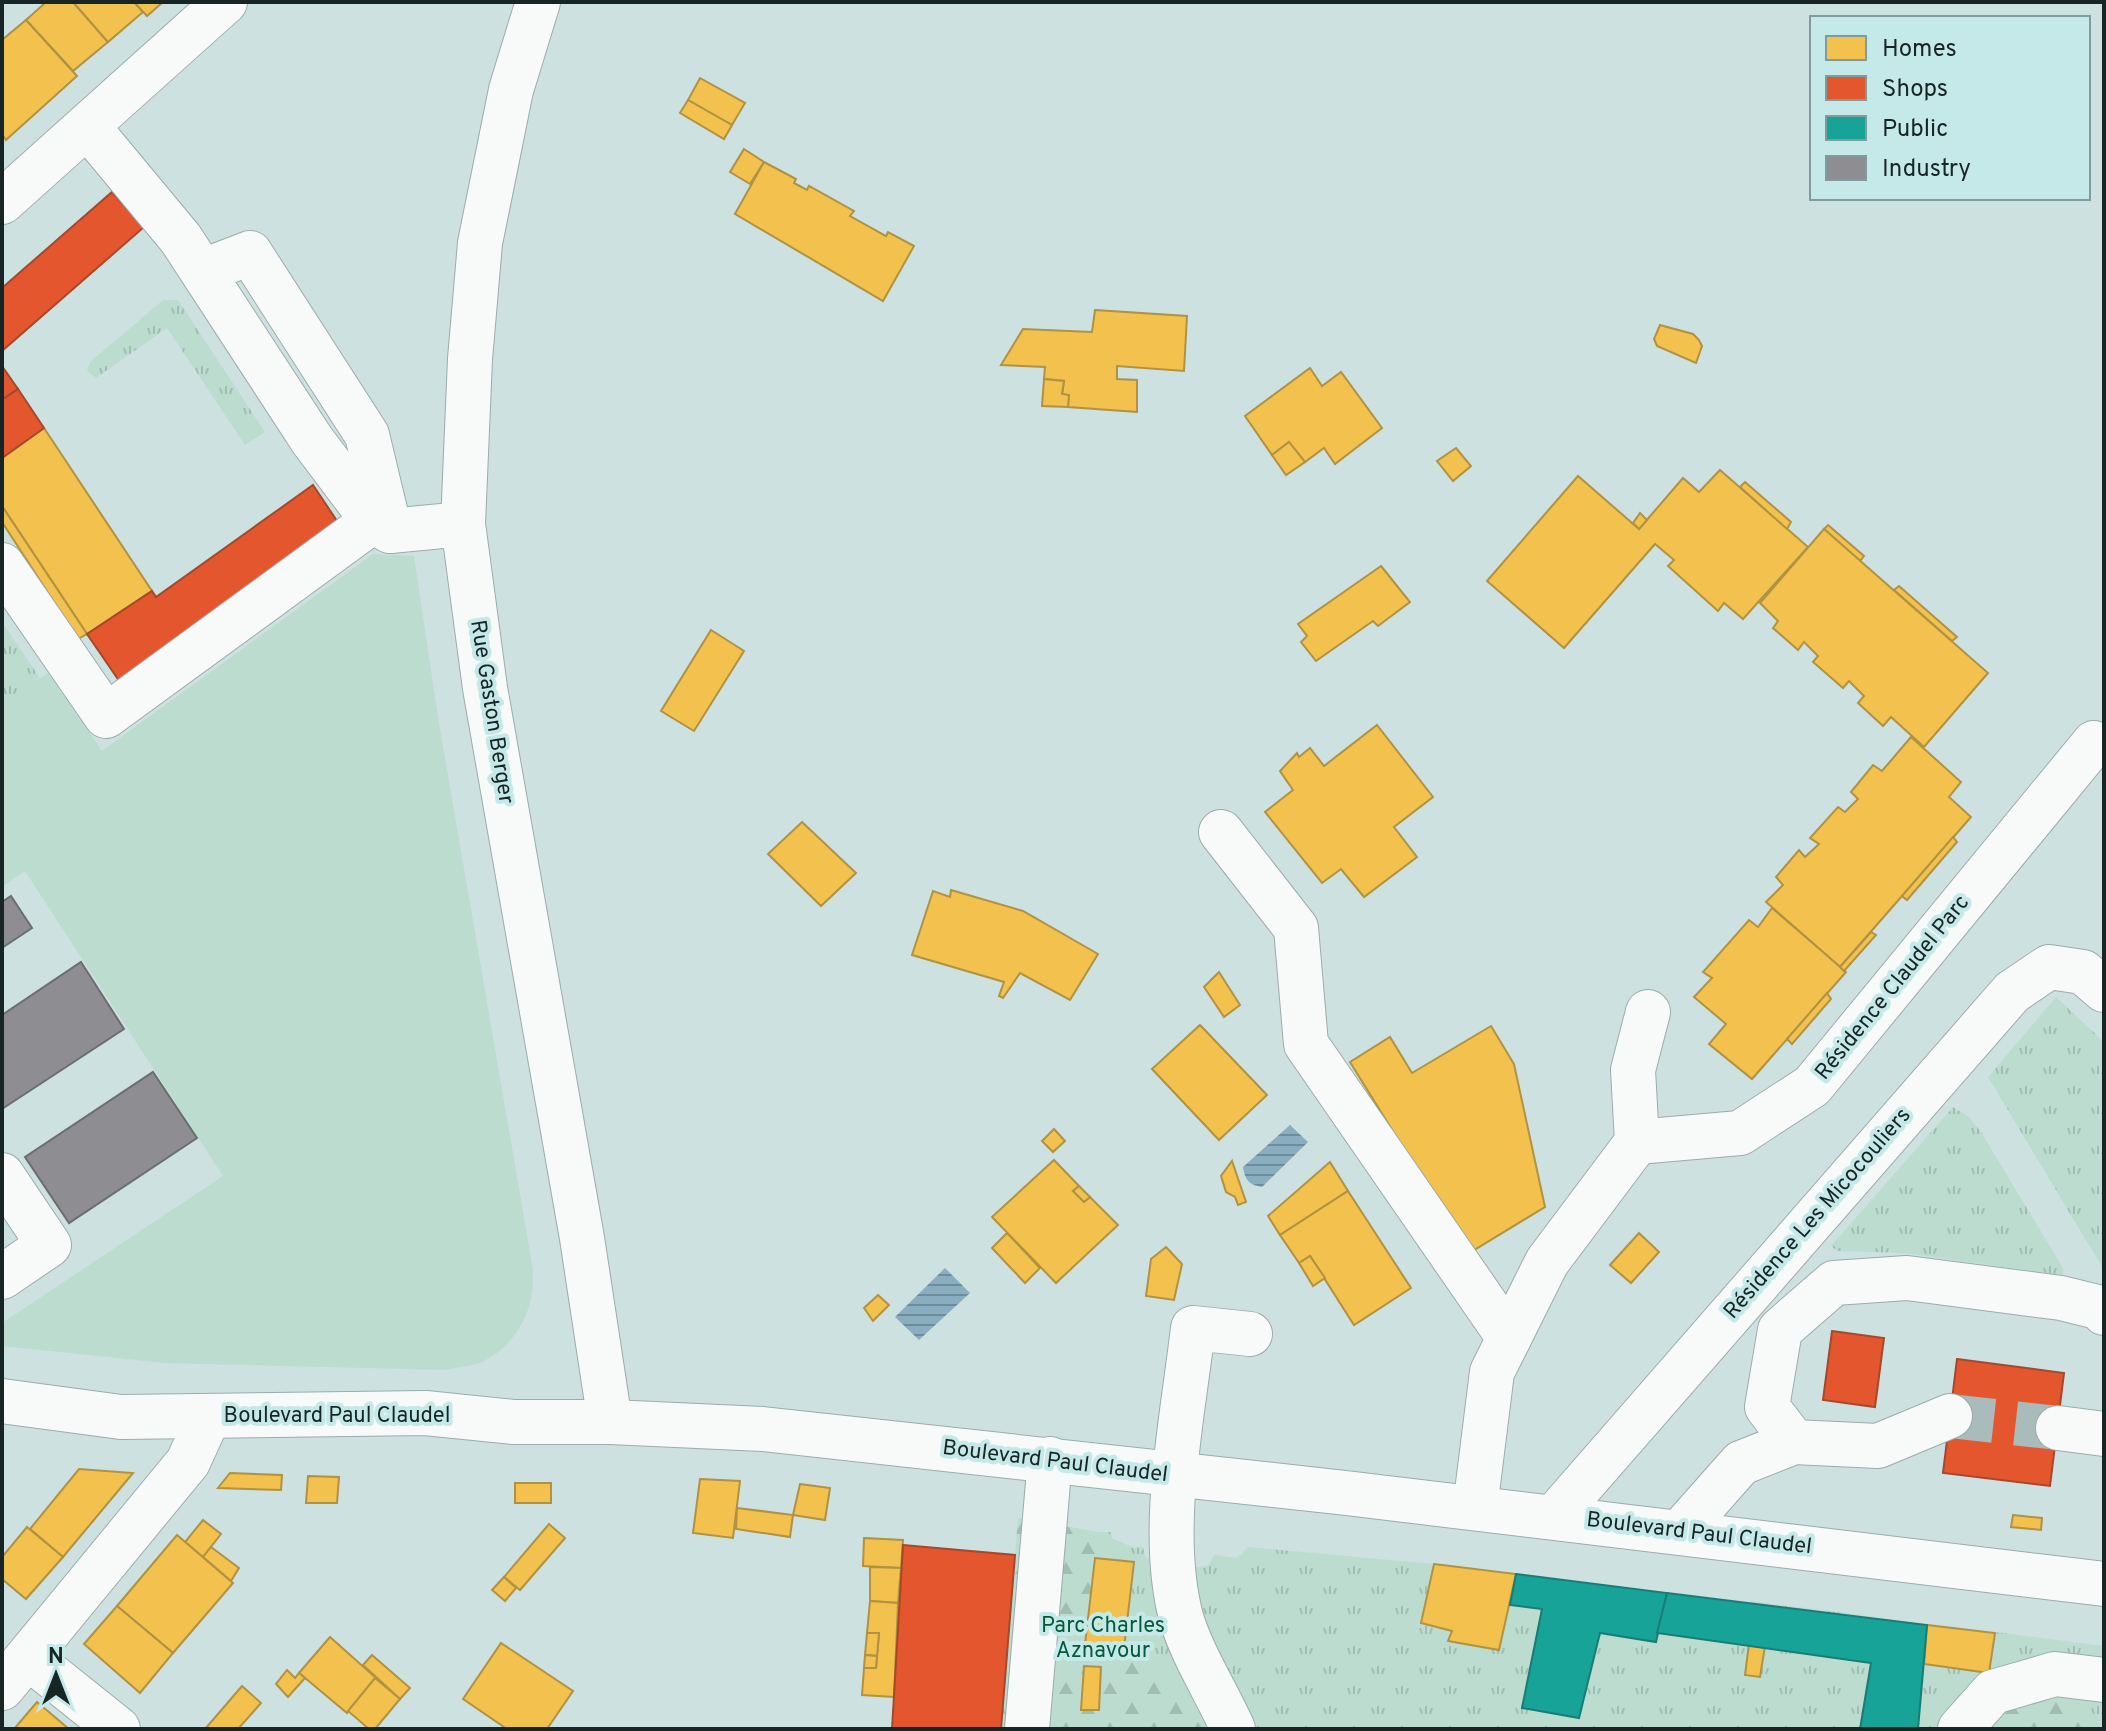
<svg xmlns="http://www.w3.org/2000/svg" width="2106" height="1731" font-family="Overpass,sans-serif">
<style>
.grass{fill:url(#grass-tufts)}
.forest{fill:url(#forest-firs)}
.garden{fill:#bcdccf}
.water{fill:url(#water-rules)}
.homes{fill:#f2c14e;stroke:#b09242;stroke-width:2}
.shops{fill:#e4572e;stroke:#a6482b;stroke-width:2}
.public{fill:#17a398;stroke:#177d76;stroke-width:2}
.industry{fill:#8d8d92;stroke:#6a6e71;stroke-width:2}
.lines{fill:none;stroke-linecap:round;stroke-linejoin:round}
.minor-tunnel{stroke:#a9bbbb;stroke-width:44;stroke-dasharray:44 22;stroke-linecap:butt}
.minor-casing{stroke:#9cabab;stroke-width:46}
.minor{stroke:#f8fafa;stroke-width:44}
.labels{text-anchor:middle;dominant-baseline:central;stroke-width:8;stroke-linejoin:round;paint-order:stroke}
.street-label{font-size:22px;fill:#172525;stroke:#c5e9e9}
.park-label{font-size:22px;fill:#045a39;stroke:#c5e9e9}
</style>
<defs>
<pattern id="grass-tufts" width="24" height="20" patternUnits="userSpaceOnUse" patternTransform="scale(2)"><rect width="24" height="20" fill="#bcdccf"/><path d="M3 7l-1-3M5 7V3M7 7l1-3M15 17l-1-3M17 17v-4M19 17l1-3" fill="none" stroke="#a1bdb2"/></pattern>
<pattern id="forest-firs" width="22" height="20" patternUnits="userSpaceOnUse" patternTransform="scale(2)"><rect width="22" height="20" fill="#bcdccf"/><path d="M5 1l3.5 6h-7zM16 11l3.5 6h-7z" fill="#a1bdb2"/></pattern>
<pattern id="water-rules" width="6" height="5" patternUnits="userSpaceOnUse" patternTransform="scale(2)"><rect width="6" height="5" fill="#88aebf"/><path d="M0 2.5h6" fill="none" stroke="#6e8d9b"/></pattern>
</defs>
<rect width="100%" height="100%" fill="#cde1e1"/>
<!-- grass -->
<g class="grass">
<path d="M 163,300 L 178,300 L 265,432 L 245,445 L 167,328 L 96,378 L 87,371 L 90,362 Z"/>
<path d="M 2,622 L 40,678 L 2,703 Z"/>
<path d="M 2056,997 L 2104,1042 L 2104,1270 L 1988,1077 Z"/>
<path d="M 1953,1107 L 1969,1117 L 1981,1132 L 2063,1268 L 2063,1275 L 1904,1253 L 1837,1251 L 1831,1246 Z"/>
<path d="M 1099,1532 L 1111,1532 L 1112,1538 L 1134,1548 L 1143,1547 L 1145,1556 L 1154,1563 C 1172,1561 1193,1571 1209,1565 L 1214,1555 L 1237,1558 L 1248,1547 L 1434,1564 L 1748,1604 L 1751,1601 L 2104,1646 L 2104,1729 L 1001,1729 Z"/>
</g>
<!-- forest -->
<g class="forest">
<path d="M 1018,1518 L 1099,1532 L 1081,1710 L 1099,1710 L 1101,1667 L 1129,1653 L 1242,1729 L 1001,1729 Z"/>
<path d="M 2058,1688 L 2093,1690 L 2090,1729 L 1972,1729 L 1975,1724 Z"/>
</g>
<!-- garden -->
<path class="garden" d="M 373,554 L 414,556 L 438,717 L 532,1264 C 538,1303 520,1342 484,1361 C 474,1366 458,1367 446,1370 L 165,1363 L 2,1346 L 2,1323 L 223,1176 L 25,871 L 2,887 L 2,703 L 48,673 L 102,751 Z"/>
<!-- water -->
<g class="water">
<path d="M 1290,1125 L 1308,1142 L 1262,1187 C 1249,1185 1245,1180 1243,1167 Z"/>
<path d="M 945,1268 L 970,1293 L 919,1340 L 895,1317 Z"/>
</g>
<!-- homes -->
<g class="homes">
<path d="M 46,2 L 73,2 L 108,42 L 73,71 L 26,20 Z"/>
<path d="M 73,2 L 134,2 L 143,12 L 108,42 Z"/>
<path d="M 134,2 L 163,2 L 147,16 Z"/>
<path d="M 26,20 L 77,76 L 6,140 L 2,134 L 2,40 Z"/>
<path d="M 700,78 L 745,103 L 732,125 L 688,100 Z"/>
<path d="M 688,100 L 732,125 L 724,139 L 680,113 Z"/>
<path d="M 744,149 L 764,162 L 750,184 L 730,172 Z"/>
<path d="M 764,162 L 796,179 L 794,183 L 807,190 L 809,186 L 854,211 L 850,216 L 886,236 L 888,232 L 914,246 L 883,301 L 735,214 Z"/>
<path d="M 1095,310 L 1187,316 L 1184,371 L 1117,366 L 1117,379 L 1137,380 L 1137,412 L 1068,407 L 1069,395 L 1062,394 L 1064,381 L 1044,379 L 1045,367 L 1001,365 L 1023,329 L 1092,332 Z"/>
<path d="M 1660,325 L 1693,334 L 1699,340 L 1702,346 L 1696,363 L 1657,346 L 1654,339 Z"/>
<path d="M 1310,368 L 1322,386 L 1341,372 L 1382,428 L 1335,464 L 1324,448 L 1305,462 L 1289,442 L 1272,455 L 1245,416 Z"/>
<path d="M 1044,379 L 1064,381 L 1062,394 L 1069,395 L 1068,407 L 1042,406 Z"/>
<path d="M 44,428 L 152,591 L 87,634 L 2,506 L 2,458 Z"/>
<path d="M 1289,442 L 1305,462 L 1286,475 L 1272,455 Z"/>
<path d="M 1456,448 L 1471,466 L 1453,481 L 1437,461 Z"/>
<path d="M 1720,470 L 1808,547 L 1743,619 L 1724,603 L 1718,611 L 1668,566 L 1674,560 L 1655,544 L 1564,648 L 1487,581 L 1578,476 L 1639,529 L 1683,478 L 1699,492 Z"/>
<path d="M 1745,482 L 1791,522 L 1787,529 L 1740,487 Z"/>
<path d="M 2,506 L 87,634 L 78,639 L 2,522 Z"/>
<path d="M 1640,513 L 1647,520 L 1639,529 L 1633,523 Z"/>
<path d="M 1828,525 L 1864,556 L 1860,561 L 1824,529 Z"/>
<path d="M 1824,529 L 1988,673 L 1924,747 L 1891,717 L 1883,726 L 1858,703 L 1864,696 L 1849,681 L 1843,688 L 1813,662 L 1818,656 L 1804,642 L 1798,650 L 1773,628 L 1778,621 L 1760,603 Z"/>
<path d="M 1381,566 L 1410,602 L 1378,626 L 1373,621 L 1316,661 L 1301,642 L 1307,636 L 1298,624 Z"/>
<path d="M 1899,586 L 1957,637 L 1952,641 L 1894,590 Z"/>
<path d="M 711,630 L 744,651 L 694,731 L 661,711 Z"/>
<path d="M 1377,725 L 1433,797 L 1394,827 L 1417,857 L 1364,897 L 1341,869 L 1322,883 L 1265,812 L 1293,790 L 1280,771 L 1297,753 L 1299,757 L 1310,748 L 1324,766 Z"/>
<path d="M 1911,737 L 1961,782 L 1949,797 L 1971,817 L 1840,967 L 1766,902 L 1783,885 L 1776,877 L 1799,850 L 1805,857 L 1819,844 L 1810,838 L 1838,807 L 1845,812 L 1858,799 L 1851,792 L 1873,765 L 1882,771 Z"/>
<path d="M 802,822 L 856,873 L 821,906 L 768,854 Z"/>
<path d="M 1953,837 L 1957,842 L 1907,900 L 1902,896 Z"/>
<path d="M 951,890 L 1023,911 L 1098,954 L 1070,1000 L 1020,973 L 1003,998 L 999,996 L 1004,982 L 912,955 L 933,891 L 950,897 Z"/>
<path d="M 1772,908 L 1846,972 L 1752,1079 L 1709,1044 L 1726,1024 L 1694,997 L 1712,978 L 1703,972 L 1749,920 L 1758,927 Z"/>
<path d="M 1871,932 L 1876,935 L 1844,971 L 1840,967 Z"/>
<path d="M 1219,972 L 1240,1005 L 1224,1017 L 1204,987 Z"/>
<path d="M 1827,993 L 1831,999 L 1792,1044 L 1787,1039 Z"/>
<path d="M 1200,1025 L 1267,1095 L 1219,1140 L 1152,1069 Z"/>
<path d="M 1491,1026 L 1514,1064 L 1545,1207 L 1466,1255 L 1456,1233 L 1350,1062 L 1390,1037 L 1412,1073 Z"/>
<path d="M 1054,1129 L 1065,1141 L 1053,1152 L 1042,1141 Z"/>
<path d="M 1054,1160 L 1079,1186 L 1073,1191 L 1084,1202 L 1090,1197 L 1118,1225 L 1056,1283 L 992,1217 Z"/>
<path d="M 1232,1161 L 1246,1202 L 1238,1205 L 1235,1197 L 1226,1192 L 1221,1176 Z"/>
<path d="M 1330,1162 L 1348,1191 L 1280,1235 L 1268,1216 Z"/>
<path d="M 1079,1186 L 1090,1197 L 1084,1202 L 1073,1191 Z"/>
<path d="M 1348,1191 L 1411,1288 L 1354,1325 L 1310,1256 L 1299,1263 L 1280,1235 Z"/>
<path d="M 1007,1233 L 1040,1268 L 1025,1283 L 992,1248 Z"/>
<path d="M 1639,1233 L 1659,1252 L 1631,1283 L 1610,1265 Z"/>
<path d="M 1166,1247 L 1182,1264 L 1174,1300 L 1146,1296 L 1151,1259 Z"/>
<path d="M 1310,1256 L 1325,1278 L 1313,1286 L 1299,1263 Z"/>
<path d="M 878,1295 L 889,1305 L 873,1321 L 864,1308 Z"/>
<path d="M 79,1469 L 133,1473 L 63,1557 L 30,1529 Z"/>
<path d="M 230,1473 L 282,1475 L 281,1490 L 218,1488 Z"/>
<path d="M 308,1476 L 339,1477 L 337,1503 L 306,1503 Z"/>
<path d="M 700,1479 L 740,1481 L 733,1538 L 693,1533 Z"/>
<rect x="515" y="1483" width="36" height="20"/>
<path d="M 800,1484 L 830,1488 L 825,1520 L 793,1515 Z"/>
<path d="M 737,1508 L 793,1515 L 790,1537 L 736,1529 Z"/>
<path d="M 2013,1515 L 2042,1518 L 2041,1530 L 2011,1527 Z"/>
<path d="M 203,1520 L 221,1534 L 203,1557 L 185,1542 Z"/>
<path d="M 549,1524 L 565,1538 L 520,1590 L 504,1577 Z"/>
<path d="M 27,1527 L 63,1557 L 26,1599 L 2,1579 L 2,1557 Z"/>
<path d="M 177,1535 L 233,1583 L 173,1653 L 117,1606 Z"/>
<path d="M 864,1538 L 903,1540 L 901,1568 L 863,1566 Z"/>
<path d="M 211,1547 L 239,1568 L 231,1581 L 203,1557 Z"/>
<path d="M 1095,1558 L 1134,1562 L 1123,1657 L 1084,1653 Z"/>
<path d="M 1434,1564 L 1516,1574 L 1499,1650 L 1448,1641 L 1452,1631 L 1421,1623 Z"/>
<path d="M 870,1567 L 901,1568 L 898,1603 L 870,1601 Z"/>
<path d="M 504,1577 L 516,1588 L 505,1601 L 492,1590 Z"/>
<path d="M 870,1601 L 898,1603 L 894,1697 L 862,1695 L 864,1668 L 876,1668 L 877,1656 L 879,1633 L 867,1633 Z"/>
<path d="M 117,1606 L 173,1653 L 140,1693 L 84,1644 Z"/>
<path d="M 1927,1625 L 1995,1633 L 1989,1673 L 1924,1664 Z"/>
<path d="M 867,1633 L 879,1633 L 877,1656 L 865,1655 Z"/>
<path d="M 330,1637 L 376,1678 L 347,1713 L 299,1673 Z"/>
<path d="M 501,1643 L 573,1691 L 547,1729 L 507,1729 L 463,1699 Z"/>
<path d="M 1749,1644 L 1765,1646 L 1760,1677 L 1745,1675 Z"/>
<path d="M 372,1655 L 410,1688 L 400,1699 L 363,1665 Z"/>
<path d="M 865,1655 L 877,1656 L 876,1668 L 864,1668 Z"/>
<path d="M 1084,1666 L 1101,1667 L 1099,1710 L 1081,1710 Z"/>
<path d="M 287,1670 L 295,1678 L 299,1673 L 305,1678 L 288,1697 L 276,1684 Z"/>
<path d="M 375,1678 L 400,1699 L 375,1729 L 369,1729 L 348,1711 Z"/>
<path d="M 242,1686 L 261,1703 L 238,1729 L 205,1729 Z"/>
<path d="M 37,1702 L 69,1729 L 14,1729 Z"/>
</g>
<!-- shops -->
<g class="shops">
<path d="M 112,192 L 144,227 L 2,351 L 2,288 Z"/>
<path d="M 2,366 L 18,389 L 2,400 Z"/>
<path d="M 18,389 L 44,428 L 2,458 L 2,400 Z"/>
<path d="M 313,485 L 339,524 L 120,682 L 87,634 L 152,591 L 156,597 Z"/>
<path d="M 1832,1331 L 1884,1338 L 1875,1407 L 1823,1400 Z"/>
<path d="M 1957,1359 L 2064,1373 L 2050,1486 L 1943,1473 Z"/>
<path d="M 903,1545 L 1015,1555 L 1001,1729 L 892,1729 Z"/>
</g>
<!-- public -->
<g class="public">
<path d="M 1516,1574 L 1667,1593 L 1656,1642 L 1600,1633 L 1579,1718 L 1522,1708 L 1542,1609 L 1510,1605 Z"/>
<path d="M 1667,1593 L 1927,1625 L 1918,1729 L 1860,1729 L 1871,1663 L 1657,1633 Z"/>
</g>
<!-- industry -->
<g class="industry">
<path d="M 11,896 L 32,928 L 2,948 L 2,902 Z"/>
<path d="M 81,962 L 124,1029 L 2,1109 L 2,1015 Z"/>
<path d="M 153,1072 L 197,1138 L 69,1223 L 25,1157 Z"/>
</g>
<g class="lines">
<!-- minor-tunnel -->
<path class="minor-tunnel" d="M 1950,1416 L 2058,1428"/>
<!-- minor casing -->
<g class="minor-casing">
<g id="minor">
<path d="M 538,2 L 511,90 L 480,243 L 470,359 L 463,524 L 485,688 L 582,1238 L 610,1422"/>
<path d="M 88,127 L 181,239 L 312,440 L 373,521 L 390,531 L 463,524"/>
<path d="M 2,202 L 225,2"/>
<path d="M 203,271 L 250,253 L 367,435 L 390,531"/>
<path d="M 2,565 L 106,716 L 373,521"/>
<path d="M 1221,832 L 1296,928 L 1306,1044 L 1509,1338"/>
<path d="M 1637,1142 L 1740,1133 L 1812,1086 L 2094,743"/>
<path d="M 2,1175 L 49,1245 L 2,1277"/>
<path d="M 2,1401 L 121,1417 L 425,1413 L 513,1422 L 610,1422 L 763,1429 L 1346,1493 L 2104,1584"/>
<path d="M 2058,1428 L 2104,1434"/>
<path d="M 1794,1442 L 1767,1407 L 1780,1330 L 1834,1283 L 1907,1278 L 2061,1298 L 2101,1308 L 2104,1313"/>
<path d="M 1475,1508 L 1492,1372 L 1547,1262 L 1637,1142 L 1633,1070 L 1648,1012"/>
<path d="M 1554,1517 L 2012,992 L 2049,967 L 2083,972 L 2104,990"/>
<path d="M 1680,1532 L 1741,1463 L 1794,1442 L 1878,1446 L 1950,1416"/>
<path d="M 28,1657 L 118,1729"/>
<path d="M 2,1688 L 188,1462 L 209,1416"/>
<path d="M 1027,1729 L 1050,1459"/>
<path d="M 1233,1729 C 1217,1693 1192,1655 1181,1617 C 1158,1530 1183,1417 1193,1328 L 1250,1334"/>
<path d="M 1960,1729 L 1993,1692 L 2055,1674 L 2104,1680"/>
</g>
</g>
<!-- minor -->
<use href="#minor" class="minor"/>
</g>
<g class="labels">
<!-- street labels -->
<g class="street-label">
<text transform="translate(491 712) rotate(81)">Rue Gaston Berger</text>
<text transform="translate(1893 988) rotate(-51)">Résidence Claudel Parc</text>
<text transform="translate(1818 1214) rotate(-49)">Résidence Les Micocouliers</text>
<text x="337" y="1416">Boulevard Paul Claudel</text>
<text transform="translate(1055 1462) rotate(7)">Boulevard Paul Claudel</text>
<text transform="translate(1699 1534) rotate(7)">Boulevard Paul Claudel</text>
</g>
<!-- park labels -->
<g class="park-label">
<text x="1103" y="1626">Parc Charles<tspan x="1103" dy="25">Aznavour</tspan></text>
</g>
</g>
<!-- border -->
<rect width="2106" height="1731" fill="none" stroke="#172525" stroke-width="8"/>
<!-- legend -->
<rect x="1810" y="16" width="280" height="184" fill="#c5e9e9" stroke="#7f9b9b" stroke-width="2"/>
<rect x="1826" y="36" width="40" height="24" fill="#f2c14e" stroke="#7f9b9b" stroke-width="2"/>
<text x="1882" y="56" font-size="24" fill="#172525">Homes</text>
<rect x="1826" y="76" width="40" height="24" fill="#e4572e" stroke="#7f9b9b" stroke-width="2"/>
<text x="1882" y="96" font-size="24" fill="#172525">Shops</text>
<rect x="1826" y="116" width="40" height="24" fill="#17a398" stroke="#7f9b9b" stroke-width="2"/>
<text x="1882" y="136" font-size="24" fill="#172525">Public</text>
<rect x="1826" y="156" width="40" height="24" fill="#8d8d92" stroke="#7f9b9b" stroke-width="2"/>
<text x="1882" y="176" font-size="24" fill="#172525">Industry</text>
<!-- north arrow -->
<g transform="translate(56 1675)" stroke="#c5e9e9" stroke-width="6" paint-order="stroke">
<path d="M0-6L14 30L0 20L-14 30Z" fill="#172525"/>
<text y="-12" font-size="22" font-weight="bold" text-anchor="middle" fill="#172525">N</text>
</g>
</svg>
